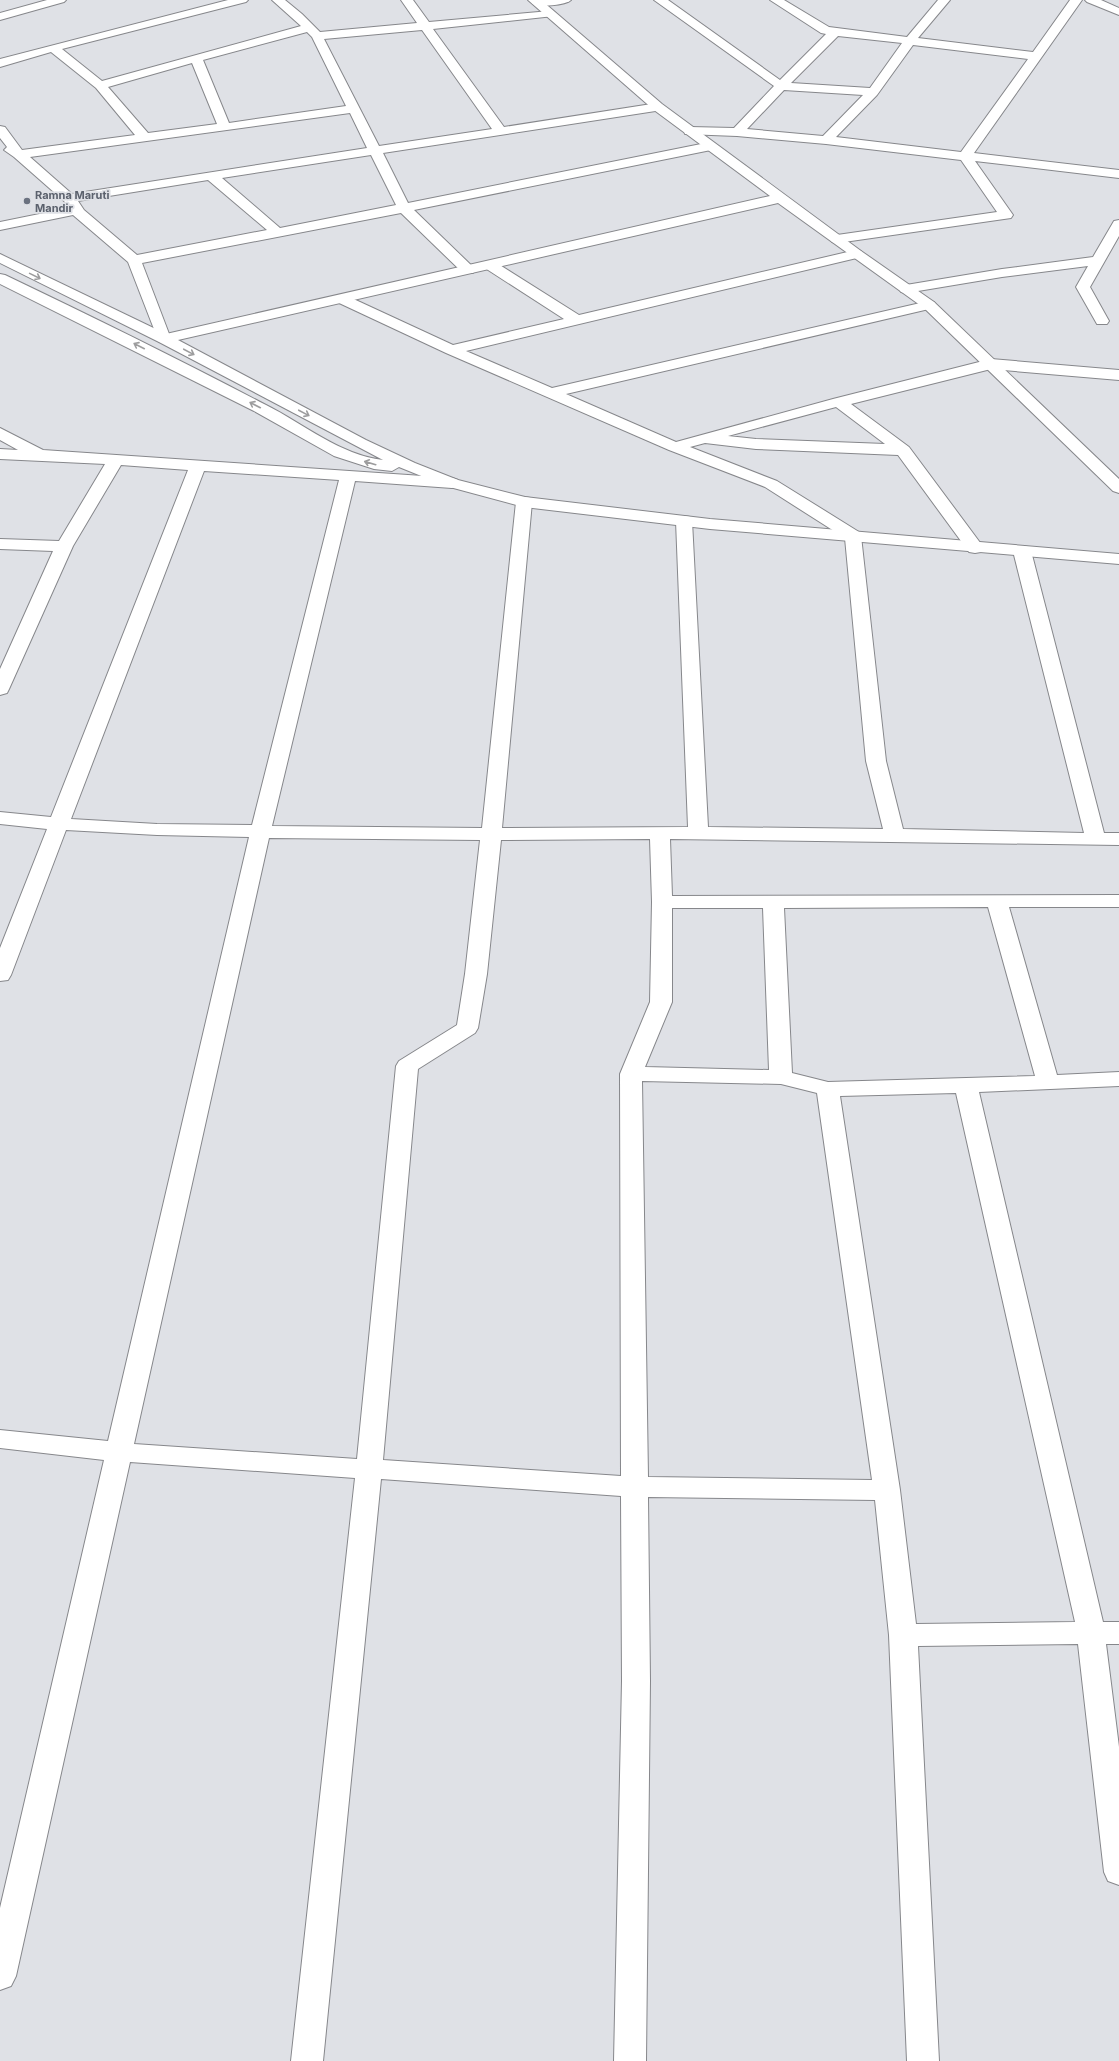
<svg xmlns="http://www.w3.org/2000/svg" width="1119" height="2061" font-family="Inter,sans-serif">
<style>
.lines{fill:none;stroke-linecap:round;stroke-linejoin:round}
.minor-casing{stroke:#86878b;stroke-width:2}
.tertiary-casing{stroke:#86878b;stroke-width:2}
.minor{fill:#fff;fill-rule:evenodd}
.tertiary{fill:#fff;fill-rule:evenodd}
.oneway{stroke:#9d9d9e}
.worship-dot{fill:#6b7280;stroke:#dfe1e6;stroke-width:1.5}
.labels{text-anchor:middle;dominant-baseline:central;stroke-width:3.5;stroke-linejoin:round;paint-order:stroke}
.far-worship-label{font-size:11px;font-weight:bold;fill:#5b616d;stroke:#dfe1e6;text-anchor:start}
</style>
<rect width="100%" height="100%" fill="#dfe1e6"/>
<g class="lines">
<!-- minor casing -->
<g class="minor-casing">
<g id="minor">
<path d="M 47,0 L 66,0 L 64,2 L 0,20 L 0,13 Z"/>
<path d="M 228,0 L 248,0 L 246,2 L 62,49 L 102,81 L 301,26 L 272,0 L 285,0 L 302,14 L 320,32 L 417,23 L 401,0 L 413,0 L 429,22 L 550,11 L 554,12 L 556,14 L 554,16 L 433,29 L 504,127 L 658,103 L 664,107 L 662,110 L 383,153 L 408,203 L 711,142 L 717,146 L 711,150 L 414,210 L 473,267 L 475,270 L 473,273 L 463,273 L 401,213 L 142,263 L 171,339 L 169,342 L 159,342 L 128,262 L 73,215 L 0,230 L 0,222 L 69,208 L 64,201 L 14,157 L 4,150 L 7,147 L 0,138 L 0,126 L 5,127 L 22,150 L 135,135 L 96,88 L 51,52 L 0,67 L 0,59 ZM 422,30 L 492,129 L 379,146 L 324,39 ZM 307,32 L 312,37 L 346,106 L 229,123 L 203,60 ZM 192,63 L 217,124 L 148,133 L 108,87 ZM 350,113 L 367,148 L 72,194 L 30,157 ZM 371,155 L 396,205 L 280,228 L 222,178 ZM 208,180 L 267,230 L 137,255 L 84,210 L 78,201 Z"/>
<path d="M 536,0 L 571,0 C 566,5 537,8 532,3 Z"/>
<path d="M 654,0 L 668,0 L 780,80 L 826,34 L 821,33 L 770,0 L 784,0 L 829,27 L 907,37 L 938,0 L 950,0 L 918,38 L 1033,52 L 1070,0 L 1082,0 L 974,153 L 1119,170 L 1119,178 L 975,161 L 1013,215 L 1011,218 L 837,243 L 832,242 L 830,239 L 832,236 L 837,235 L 997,212 L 961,160 L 826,144 L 737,136 L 685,134 L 684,131 L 685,128 L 690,127 L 734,128 L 774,86 ZM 838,36 L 902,43 L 870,88 L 791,83 ZM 913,45 L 1028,59 L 961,152 L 836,137 L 877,95 ZM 784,90 L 863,95 L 823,136 L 747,129 Z"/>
<path d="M 1085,0 L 1101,0 L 1119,8 L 1119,15 L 1087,2 Z"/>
<path d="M 1119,220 L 1119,236 L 1090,287 L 1109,321 L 1107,324 L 1097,324 L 1076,287 L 1088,266 L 1002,277 L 906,293 L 901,292 L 899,289 L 901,286 L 906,285 L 1002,269 L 1093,257 L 1114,221 Z"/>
<path d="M 856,250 L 861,251 L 863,254 L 861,257 L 466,351 L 552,388 L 929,301 L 934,302 L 936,305 L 934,308 L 929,309 L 566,394 L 676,442 L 833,399 L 991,359 L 1119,370 L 1119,380 L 991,369 L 851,404 L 909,447 L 984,548 L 981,552 L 975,553 L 969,552 L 898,455 L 756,449 L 705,443 L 690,447 L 777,481 L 859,532 L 861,536 L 886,761 L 903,829 L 1084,833 L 1013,551 L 1016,547 L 1022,546 L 1028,547 L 1031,551 L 1104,833 L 1119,833 L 1119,845 L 670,839 L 672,896 L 1119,895 L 1119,907 L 1009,907 L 1057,1075 L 1119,1072 L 1119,1086 L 979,1092 L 1103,1622 L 1119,1622 L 1119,1644 L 1106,1644 L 1119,1747 L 1119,1885 L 1108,1881 L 1104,1872 L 1078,1644 L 918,1646 L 939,2061 L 907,2061 L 889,1635 L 875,1500 L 648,1497 L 650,1681 L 646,2061 L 614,2061 L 622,1681 L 621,1496 L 381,1479 L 323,2061 L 291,2061 L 355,1478 L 130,1462 L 16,1976 L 11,1986 L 0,1990 L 0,1908 L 104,1460 L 0,1448 L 0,1430 L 108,1441 L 249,837 L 157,835 L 66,830 L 11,975 L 8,980 L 0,981 L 0,948 L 47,829 L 0,824 L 0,812 L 51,817 L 188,470 L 121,465 L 73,546 L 9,689 L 7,693 L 0,695 L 0,669 L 53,551 L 0,549 L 0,539 L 59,541 L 105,464 L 0,459 L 0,449 L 18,450 L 0,440 L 0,428 L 43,450 L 452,478 L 458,480 L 460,483 L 458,486 L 452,488 L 355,481 L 272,826 L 482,828 L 516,502 L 518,498 L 524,497 L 530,498 L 532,502 L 502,828 L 688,827 L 676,521 L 678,517 L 684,516 L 690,517 L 692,521 L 708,827 L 883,829 L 866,761 L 845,538 L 765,487 L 669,450 L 446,353 L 337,302 L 335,299 L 337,296 L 347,296 L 453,345 L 564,319 L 485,268 L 483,265 L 485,262 L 495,262 L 579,315 ZM 836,407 L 885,444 L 756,439 L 728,436 ZM 204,471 L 339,480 L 252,825 L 157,824 L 71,819 ZM 269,838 L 480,840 L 465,974 L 457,1025 L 399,1061 L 396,1066 L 357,1459 L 134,1444 ZM 650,839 L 652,902 L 650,1002 L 620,1074 L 621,1476 L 383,1460 L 418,1069 L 475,1033 L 478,1028 L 487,974 L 501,840 ZM 988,907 L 1035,1076 L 828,1082 L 792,1073 L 784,908 ZM 672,908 L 763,908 L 769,1070 L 645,1067 L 672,1002 ZM 642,1081 L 781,1084 L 817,1093 L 872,1480 L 648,1477 ZM 956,1093 L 1075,1622 L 916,1624 L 900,1490 L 840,1096 Z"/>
</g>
</g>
<!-- tertiary casing -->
<g class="tertiary-casing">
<path id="tertiary" d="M 528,0 L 541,0 L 662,104 L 861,251 L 934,302 L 1119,479 L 1119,493 L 1113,491 L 924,308 L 778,203 L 178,340 L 366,440 L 415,463 L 458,480 L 525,497 L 710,519 L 1119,554 L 1119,564 L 710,529 L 524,507 L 446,486 L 399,467 L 392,471 L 374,469 L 334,456 L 254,411 L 0,284 L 0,274 L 5,275 C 93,317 180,360 266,405 C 304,424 340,455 383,460 L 159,342 L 0,263 L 0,254 L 166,334 L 770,196 L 654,110 Z"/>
</g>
<!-- minor -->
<use href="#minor" class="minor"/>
<!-- tertiary -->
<use href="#tertiary" class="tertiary"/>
</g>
<!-- one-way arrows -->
<defs><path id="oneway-shaft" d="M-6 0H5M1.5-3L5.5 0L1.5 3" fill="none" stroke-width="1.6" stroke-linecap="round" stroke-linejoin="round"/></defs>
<g class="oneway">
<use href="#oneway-shaft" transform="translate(35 276) rotate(26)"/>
<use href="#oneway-shaft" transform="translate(139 346) rotate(-153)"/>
<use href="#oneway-shaft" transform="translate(189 352) rotate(28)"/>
<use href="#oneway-shaft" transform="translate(255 405) rotate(-153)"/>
<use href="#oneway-shaft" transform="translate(304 413) rotate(28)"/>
<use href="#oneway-shaft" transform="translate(370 463) rotate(-164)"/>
</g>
<!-- markers -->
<circle class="worship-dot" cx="27" cy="201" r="4"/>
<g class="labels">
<!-- far-worship labels -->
<g class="far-worship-label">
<text x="35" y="195">Ramna Maruti<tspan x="35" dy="13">Mandir</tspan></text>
</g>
</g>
</svg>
